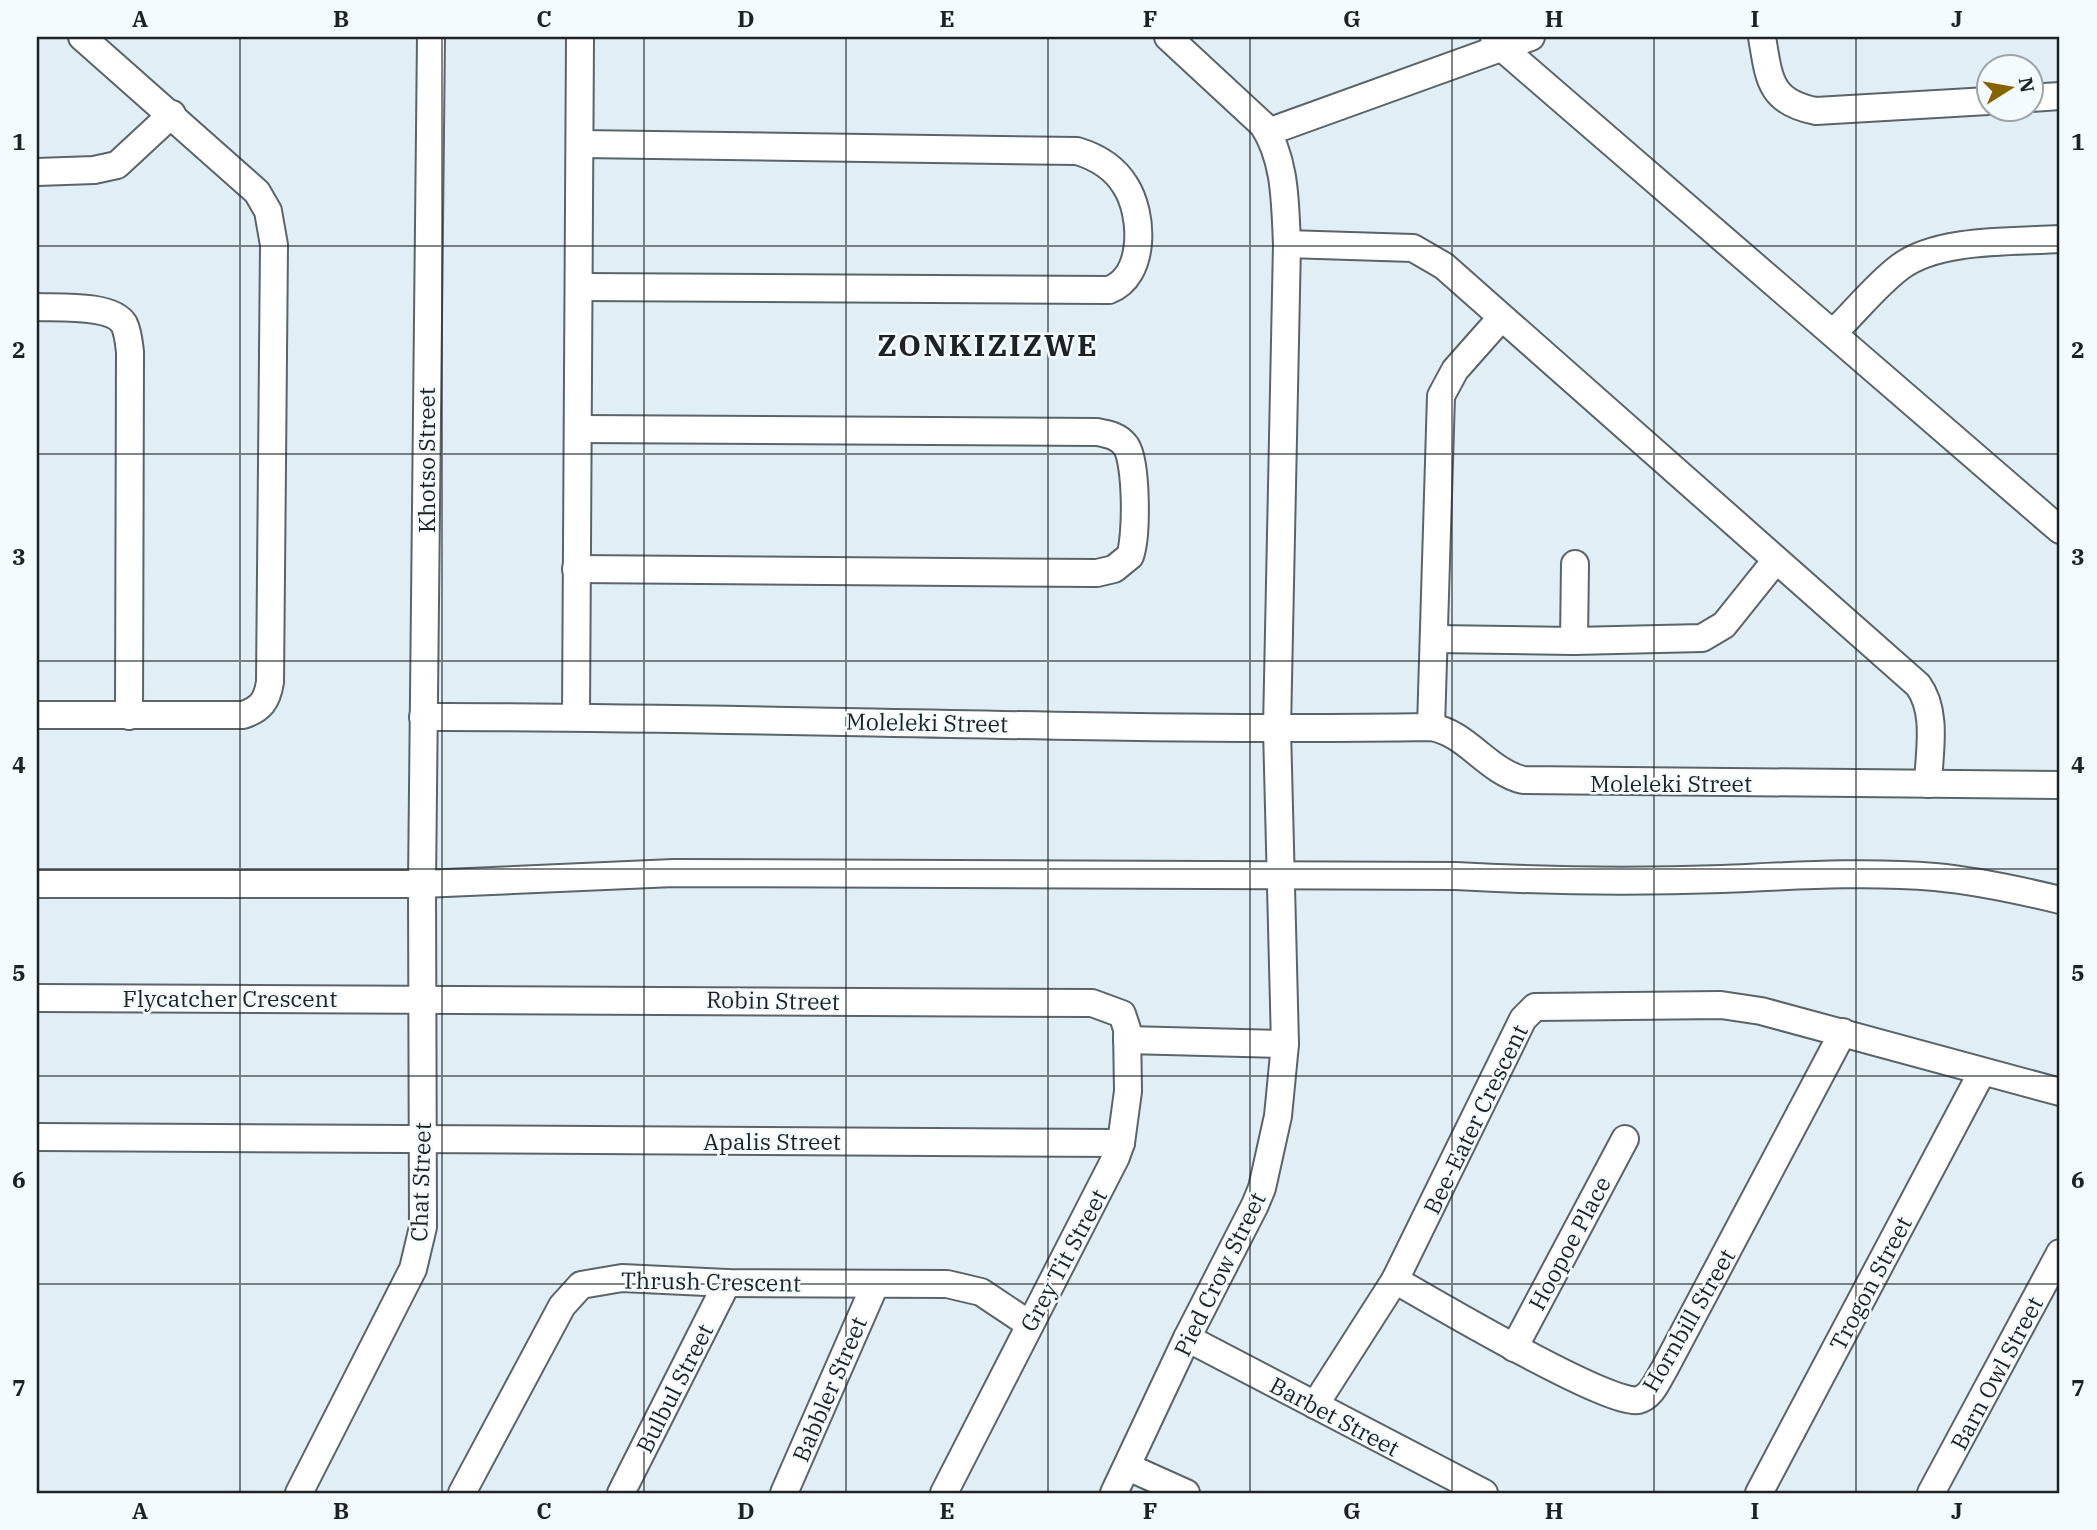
<svg xmlns="http://www.w3.org/2000/svg" width="2097" height="1530" font-family="'IBM Plex Serif',serif">
<style>
.lines{fill:none;stroke-linecap:round;stroke-linejoin:round}
.minor-casing{stroke:#5a6469;stroke-width:30}
.minor{stroke:#fff;stroke-width:26}
.grid{fill:none;stroke:#1d2224;stroke-width:2;stroke-opacity:0.55}
.labels{text-anchor:middle;dominant-baseline:central;stroke-width:5;stroke-linejoin:round;paint-order:stroke}
.street-label{font-size:23px;fill:#1d2224;stroke:#f4fbff}
.district-label{font-size:30px;font-weight:bold;letter-spacing:2px;fill:#1d2224;stroke:#f4fbff}
.neatline{fill:none;stroke:#1d2224;stroke-width:2.5}
.grid-label{font-size:23px;text-anchor:middle;font-weight:bold;fill:#1d2224}
</style>
<rect width="100%" height="100%" fill="#e2eef5"/>
<g class="lines">
<!-- minor casing -->
<g class="minor-casing">
<g id="minor">
<path d="M 1494,37 L 1500,46 L 2060,530"/>
<path d="M 1762,37 C 1769,78 1769,102 1816,111 L 1988,101"/>
<path d="M 2030,98 L 2060,96"/>
<path d="M 1268,132 L 1531,37"/>
<path d="M 37,172 L 94,170 L 117,165 L 172,114"/>
<path d="M 1287,244 L 1413,248 L 1444,266 L 1918,685 C 1938,712 1929,753 1928,784"/>
<path d="M 579,287 L 1109,290 C 1146,276 1144,214 1125,185 C 1114,167 1097,157 1077,151 L 581,144"/>
<path d="M 37,307 C 58,308 112,304 124,324 C 128,332 129,343 130,352 L 129,716"/>
<path d="M 1834,332 C 1856,311 1876,285 1900,267 C 1938,238 2014,242 2060,239"/>
<path d="M 576,569 L 1097,573 L 1114,569 L 1130,556 C 1137,537 1137,463 1126,446 C 1119,436 1108,434 1097,432 L 578,429"/>
<path d="M 1435,639 L 1574,641 L 1702,638 L 1724,625 L 1776,560"/>
<path d="M 1574,641 L 1575,564"/>
<path d="M 37,715 L 243,715 C 261,709 267,701 270,682 L 274,245 L 268,211 L 257,192 L 82,37"/>
<path d="M 576,716 L 580,37"/>
<path d="M 423,717 C 759,716 1095,732 1431,727 C 1467,733 1487,771 1523,780 L 2060,785"/>
<path d="M 1431,727 L 1441,396 L 1455,370 L 1501,318"/>
<path d="M 37,884 L 422,884 L 674,873 L 1456,876 C 1544,881 1633,882 1722,879 C 1791,876 1866,871 1935,877 C 1977,881 2019,890 2060,900"/>
<path d="M 37,998 L 1092,1003 L 1122,1014 L 1127,1029 L 1128,1091 L 1121,1143 L 1116,1157 L 944,1493"/>
<path d="M 1127,1040 L 1285,1044"/>
<path d="M 37,1137 L 1121,1143"/>
<path d="M 1395,1280 C 1430,1300 1611,1407 1638,1400 C 1652,1397 1658,1379 1665,1368 L 1843,1032"/>
<path d="M 1187,1338 L 1484,1493"/>
<path d="M 1514,1348 L 1625,1139"/>
<path d="M 1315,1405 L 1395,1280 L 1523,1019 L 1535,1007 L 1721,1005 L 1761,1011 L 2060,1092"/>
<path d="M 1128,1467 L 1186,1493"/>
<path d="M 299,1493 L 413,1269 L 423,1227 L 422,884 L 431,37"/>
<path d="M 462,1493 L 562,1306 L 581,1285 L 622,1278 L 727,1283 L 947,1284 L 981,1292 L 1029,1324"/>
<path d="M 621,1493 L 727,1283"/>
<path d="M 784,1493 L 875,1285"/>
<path d="M 1114,1493 L 1187,1338 L 1255,1205 L 1262,1188 L 1278,1116 L 1285,1044 L 1277,729 L 1287,244 C 1285,204 1286,160 1263,125 L 1168,37"/>
<path d="M 1759,1493 L 1982,1072"/>
<path d="M 1931,1493 L 2060,1253"/>
</g>
</g>
<!-- minor -->
<use href="#minor" class="minor"/>
</g>
<!-- grid -->
<path class="grid" d="M 240,37 L 240,1493M 442,37 L 442,1493M 644,37 L 644,1493M 846,37 L 846,1493M 1048,37 L 1048,1493M 1250,37 L 1250,1493M 1452,37 L 1452,1493M 1654,37 L 1654,1493M 1856,37 L 1856,1493M 37,246 L 2060,246M 37,454 L 2060,454M 37,661 L 2060,661M 37,869 L 2060,869M 37,1076 L 2060,1076M 37,1284 L 2060,1284"/>
<g class="labels">
<!-- street labels -->
<g class="street-label">
<text transform="translate(426 460) rotate(-90)">Khotso Street</text>
<text transform="translate(927 722) rotate(1)">Moleleki Street</text>
<text x="1671" y="783">Moleleki Street</text>
<text x="230" y="998">Flycatcher Crescent</text>
<text transform="translate(773 1000) rotate(1)">Robin Street</text>
<text transform="translate(1475 1119) rotate(-64)">Bee-Eater Crescent</text>
<text x="772" y="1141">Apalis Street</text>
<text transform="translate(420 1182) rotate(-88)">Chat Street</text>
<text transform="translate(1569 1243) rotate(-62)">Hoopoe Place</text>
<text transform="translate(1063 1260) rotate(-62)">Grey Tit Street</text>
<text transform="translate(1219 1274) rotate(-64)">Pied Crow Street</text>
<text transform="translate(711 1281) rotate(1)">Thrush Crescent</text>
<text transform="translate(1870 1283) rotate(-62)">Trogon Street</text>
<text transform="translate(1688 1320) rotate(-60)">Hornbill Street</text>
<text transform="translate(1996 1373) rotate(-62)">Barn Owl Street</text>
<text transform="translate(674 1388) rotate(-63)">Bulbul Street</text>
<text transform="translate(829 1389) rotate(-67)">Babbler Street</text>
<text transform="translate(1335 1416) rotate(28)">Barbet Street</text>
</g>
<!-- district labels -->
<g class="district-label">
<text x="988" y="344">ZONKIZIZWE</text>
</g>
</g>
<!-- border -->
<rect width="2097" height="1530" fill="none" stroke="#f4fbff" stroke-width="77"/>
<!-- north arrow -->
<g transform="translate(2010 88) rotate(79)"><circle r="33" fill="#f4fbff" stroke="#9ea4a7" stroke-width="2"/>
<path d="M0-5L12 26L0 18L-12 26Z" fill="#896200"/>
<text y="-10" font-size="19" font-weight="bold" text-anchor="middle" fill="#1d2224">N</text>
</g>
<rect x="38" y="38" width="2020" height="1454" class="neatline"/>
<g class="grid-label">
<text x="140" y="27">A</text>
<text x="341" y="27">B</text>
<text x="544" y="27">C</text>
<text x="746" y="27">D</text>
<text x="947" y="27">E</text>
<text x="1150" y="27">F</text>
<text x="1352" y="27">G</text>
<text x="1554" y="27">H</text>
<text x="1755" y="27">I</text>
<text x="1957" y="27">J</text>
<text x="19" y="150">1</text>
<text x="2078" y="150">1</text>
<text x="19" y="358">2</text>
<text x="2078" y="358">2</text>
<text x="19" y="565">3</text>
<text x="2078" y="565">3</text>
<text x="19" y="773">4</text>
<text x="2078" y="773">4</text>
<text x="19" y="981">5</text>
<text x="2078" y="981">5</text>
<text x="19" y="1188">6</text>
<text x="2078" y="1188">6</text>
<text x="19" y="1396">7</text>
<text x="2078" y="1396">7</text>
<text x="140" y="1519">A</text>
<text x="341" y="1519">B</text>
<text x="544" y="1519">C</text>
<text x="746" y="1519">D</text>
<text x="947" y="1519">E</text>
<text x="1150" y="1519">F</text>
<text x="1352" y="1519">G</text>
<text x="1554" y="1519">H</text>
<text x="1755" y="1519">I</text>
<text x="1957" y="1519">J</text>
</g>
</svg>
